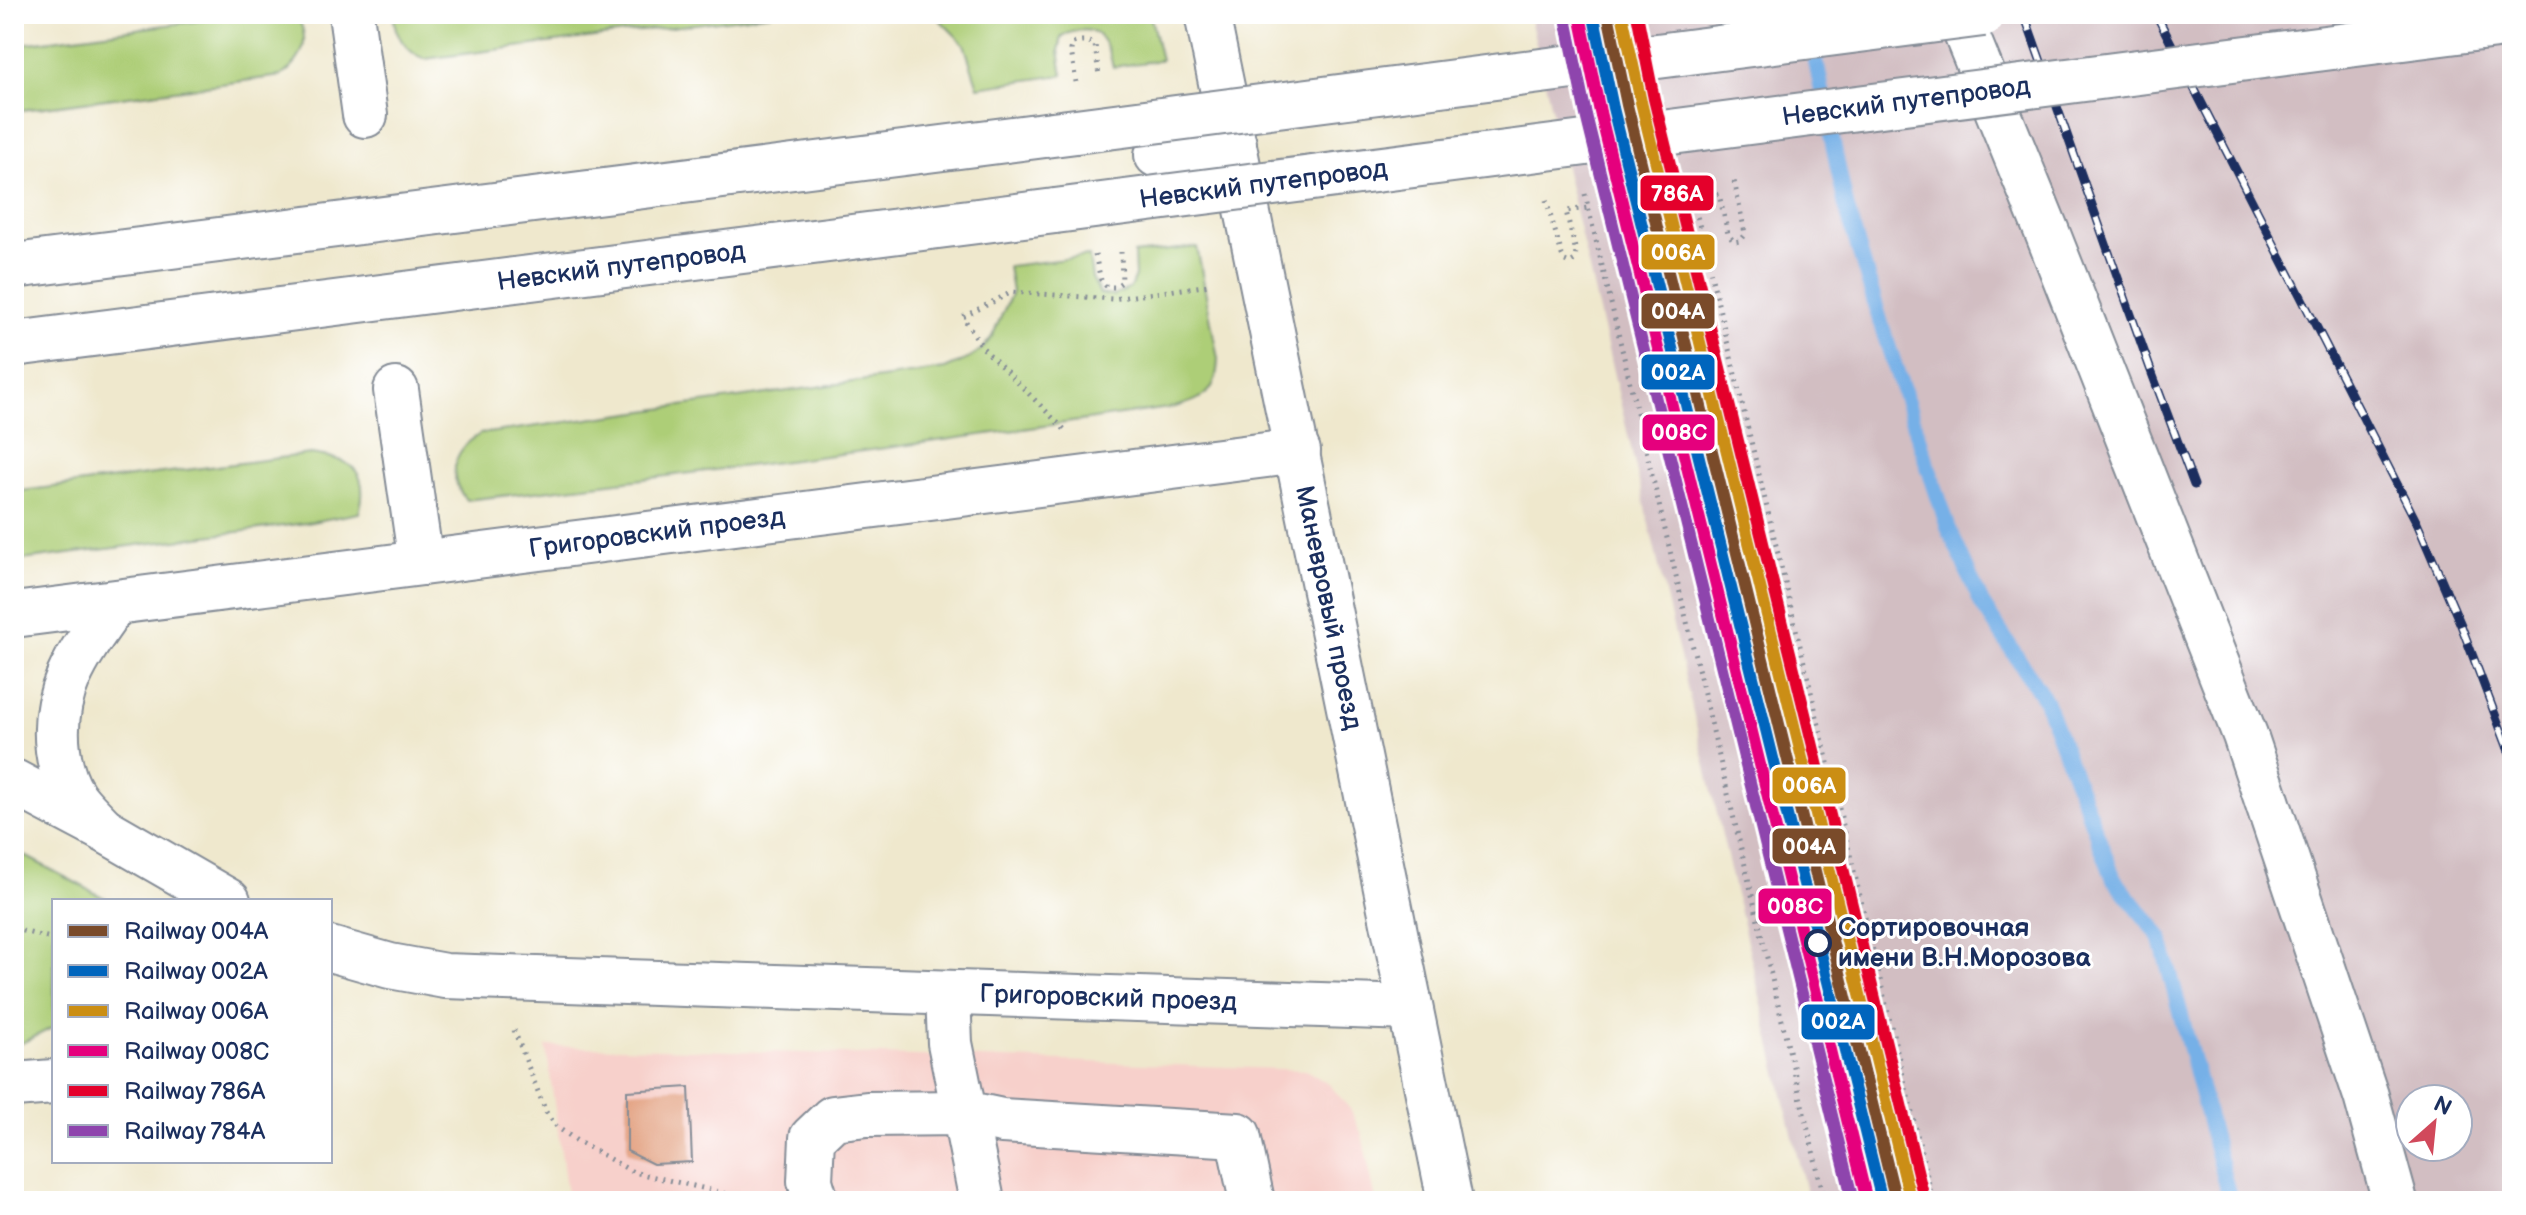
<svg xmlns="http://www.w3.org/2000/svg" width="2526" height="1215" font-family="'Balsamiq Sans',sans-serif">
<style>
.built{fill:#f7d0cb}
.industrial{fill:#d2bec2;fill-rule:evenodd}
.green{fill:#adce77;stroke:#647e6a;stroke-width:2}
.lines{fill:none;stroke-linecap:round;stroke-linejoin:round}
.stream{stroke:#76b0e7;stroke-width:16}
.building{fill:#e4a687}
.minor-casing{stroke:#858c96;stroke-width:48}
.major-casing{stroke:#858c96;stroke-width:48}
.path{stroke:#858c96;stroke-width:5;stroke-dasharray:2 6;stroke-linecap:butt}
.minor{stroke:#fff;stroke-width:44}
.major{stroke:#fff;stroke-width:44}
.rail-casing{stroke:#1b2f5e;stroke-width:9}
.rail{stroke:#fff;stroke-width:6;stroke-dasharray:18;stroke-linecap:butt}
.major-bridge-casing{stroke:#858c96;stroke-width:48;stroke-linecap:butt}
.major-bridge{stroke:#fff;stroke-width:44}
.rail-1-casing{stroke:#fff;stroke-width:18}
.rail-2-casing{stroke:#fff;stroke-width:18}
.rail-3-casing{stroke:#fff;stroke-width:18}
.rail-4-casing{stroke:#fff;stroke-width:18}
.rail-5-casing{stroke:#fff;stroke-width:18}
.rail-6-casing{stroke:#fff;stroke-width:18}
.rail-1{stroke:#7a4b2a;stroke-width:12}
.rail-2{stroke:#0065bd;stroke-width:12}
.rail-3{stroke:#cb8e13;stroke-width:12}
.rail-4{stroke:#e5007d;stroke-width:12}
.rail-5{stroke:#e4002b;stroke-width:12}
.rail-6{stroke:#8e44ad;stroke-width:12}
.stop-dot{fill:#fff;stroke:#1b2f5e;stroke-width:4}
.labels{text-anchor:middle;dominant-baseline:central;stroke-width:6;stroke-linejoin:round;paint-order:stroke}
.street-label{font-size:26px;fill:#1b2f5e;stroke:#fff}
.stop-label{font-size:26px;font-weight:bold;fill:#1b2f5e;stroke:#fff;text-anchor:start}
.line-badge{stroke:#fff;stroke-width:3}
.badge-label{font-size:22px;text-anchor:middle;font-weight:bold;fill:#fff}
</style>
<rect width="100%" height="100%" fill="#fff"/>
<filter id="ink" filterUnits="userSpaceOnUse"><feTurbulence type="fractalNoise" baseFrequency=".0125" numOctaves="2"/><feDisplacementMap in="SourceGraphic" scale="16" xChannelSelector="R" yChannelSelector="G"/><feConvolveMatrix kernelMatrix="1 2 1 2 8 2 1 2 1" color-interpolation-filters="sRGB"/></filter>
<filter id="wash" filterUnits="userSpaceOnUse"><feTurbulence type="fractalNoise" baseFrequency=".006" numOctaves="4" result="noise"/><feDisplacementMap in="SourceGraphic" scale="32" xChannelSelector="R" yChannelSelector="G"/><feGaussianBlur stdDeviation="1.8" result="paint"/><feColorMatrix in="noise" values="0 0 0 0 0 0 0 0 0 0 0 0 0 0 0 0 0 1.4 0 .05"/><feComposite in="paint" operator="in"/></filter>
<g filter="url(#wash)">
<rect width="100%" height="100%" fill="#efe8cd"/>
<!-- built -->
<path class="built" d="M 546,1046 L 953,1057 L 1306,1070 L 1330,1085 L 1350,1109 L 1362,1135 L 1376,1201 L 568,1201 Z"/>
<!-- industrial -->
<path class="industrial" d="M 1529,14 L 2512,14 L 2512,1201 L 1808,1201 ZM 2410,1099 L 2458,1099 L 2458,1147 L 2410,1147 Z"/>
<!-- green -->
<g class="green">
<path d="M 251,14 L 295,14 C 312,38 304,60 281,76 L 14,111 L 14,45 Z"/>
<path d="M 394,14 L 772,14 L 425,59 C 407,53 393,34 394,14 Z"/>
<path d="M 934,14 L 1150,14 L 1161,60 L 1113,67 C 1106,36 1095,21 1062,36 L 1059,51 L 1063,75 L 978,87 L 964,44 Z"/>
<path d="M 1197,247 L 1218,359 C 1217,392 1206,399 1175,407 C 940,442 703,473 466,500 C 446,475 453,450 480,434 L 945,369 L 968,359 L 983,348 L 992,337 L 1012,292 L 1008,266 L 1089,256 L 1092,278 L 1100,294 L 1114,296 L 1130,288 L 1135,276 L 1134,254 Z"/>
<path d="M 311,454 C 350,459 371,469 359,513 L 306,523 L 14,561 L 14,492 Z"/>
<path d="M 14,850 L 110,901 L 54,901 L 54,1027 L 14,1047 Z"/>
</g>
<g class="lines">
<!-- stream -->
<path class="stream" d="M 1806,14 L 1846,206 L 1882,327 L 1948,527 L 1982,604 L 2045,700 L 2114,879 L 2160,936 L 2230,1201"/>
</g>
<g id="blocks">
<!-- building -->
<path class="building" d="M 689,1087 L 692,1162 L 653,1164 L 627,1151 L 627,1091 Z"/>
</g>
</g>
<g filter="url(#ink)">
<use href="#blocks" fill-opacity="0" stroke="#858c96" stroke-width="2"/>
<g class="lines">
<!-- minor casing -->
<g class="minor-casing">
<g id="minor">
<path d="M 351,14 L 365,115"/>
<path id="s1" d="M 1207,14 L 1450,1201"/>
<path d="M 1958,14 L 2047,232 L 2245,735 L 2366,1096 L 2395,1201"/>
<path d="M 1157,155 L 1234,144"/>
<path d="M 396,390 L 421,563"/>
<path id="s2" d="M 14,615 L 1298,451"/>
<path d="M 14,782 L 103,829 L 228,901"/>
<path d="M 103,829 C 94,819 82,808 74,797 C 65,784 60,765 58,750 C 50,689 82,650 115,603"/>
<path id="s3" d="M 330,949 L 390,966 L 445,976 L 1410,1008"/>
<path d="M 948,994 L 950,1043 L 982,1201"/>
<path d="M 14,1085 L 54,1082"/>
<path d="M 816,1201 L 810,1181 L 812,1138 L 833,1118 L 867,1114 L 964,1113 L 1002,1121 L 1238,1135 L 1252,1201"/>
</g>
</g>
<!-- major casing -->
<g class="major-casing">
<g id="major">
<path d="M 14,266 L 1045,135"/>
<path id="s4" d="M 14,344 L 1055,211"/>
</g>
</g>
<!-- path -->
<g class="path">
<path d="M 1504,14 L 1506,26"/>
<path d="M 1076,82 L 1071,50 L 1073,43 C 1082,40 1087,40 1095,45 L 1099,76"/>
<path d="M 1688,178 L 1933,1201"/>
<path d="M 1585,194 L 1825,1201"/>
<path d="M 1693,199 L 1719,194 L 1728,234 L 1734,242 L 1740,241 L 1745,235 L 1744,228 L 1733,176"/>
<path d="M 1546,200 L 1562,255 L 1565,261 L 1570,263 L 1575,260 L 1576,252 L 1566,211 L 1588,208"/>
<path d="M 1095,255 L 1101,280 L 1107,287 L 1115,287 L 1122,282 L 1121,252"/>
<path d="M 1064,429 L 983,348 L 963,317 L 1012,292 L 1113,299 L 1210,285"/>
<path d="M 14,929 L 54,939"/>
<path d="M 514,1030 L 546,1112 L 557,1127 L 577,1141 L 633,1172 L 758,1201"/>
</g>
<!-- minor -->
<use href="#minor" class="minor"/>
<!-- major -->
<use href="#major" class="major"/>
<!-- rail casing -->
<g class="rail-casing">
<g id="rail">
<path d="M 2024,14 L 2150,368 L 2194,485"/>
<path d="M 2156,14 L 2417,523 L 2461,625 L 2512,759"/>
</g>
</g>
<!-- rail -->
<use href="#rail" class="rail"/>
<!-- major-bridge casing -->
<g class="major-bridge-casing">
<g id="major-bridge">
<path d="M 1045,135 L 1983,14"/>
<path id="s5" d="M 1055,211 L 2512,24"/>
</g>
</g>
<!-- major-bridge -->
<use href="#major-bridge" class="major-bridge"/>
<!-- rail-1 casing -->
<g class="rail-1-casing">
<path id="rail-1" d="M 1608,14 L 1627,105 L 1896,1201"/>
</g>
<!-- rail-2 casing -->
<g class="rail-2-casing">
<path id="rail-2" d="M 1594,17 L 1613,108 L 1882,1201"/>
</g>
<!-- rail-3 casing -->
<g class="rail-3-casing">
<path id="rail-3" d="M 1622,14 L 1641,102 L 1910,1198"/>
</g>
<!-- rail-4 casing -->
<g class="rail-4-casing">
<path id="rail-4" d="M 1581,20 L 1600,112 L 1867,1201"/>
</g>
<!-- rail-5 casing -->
<g class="rail-5-casing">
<path id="rail-5" d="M 1637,14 L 1654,99 L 1923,1194"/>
</g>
<!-- rail-6 casing -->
<g class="rail-6-casing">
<path id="rail-6" d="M 1567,23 L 1586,115 L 1853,1201"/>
</g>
<!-- rail-1 -->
<use href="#rail-1" class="rail-1"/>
<!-- rail-2 -->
<use href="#rail-2" class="rail-2"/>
<!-- rail-3 -->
<use href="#rail-3" class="rail-3"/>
<!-- rail-4 -->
<use href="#rail-4" class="rail-4"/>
<!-- rail-5 -->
<use href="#rail-5" class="rail-5"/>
<!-- rail-6 -->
<use href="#rail-6" class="rail-6"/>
</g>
</g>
<!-- markers -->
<circle class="stop-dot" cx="1818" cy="943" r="12"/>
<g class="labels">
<!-- street labels -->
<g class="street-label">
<text stroke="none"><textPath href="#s5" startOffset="858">Невский путепровод</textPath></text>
<text stroke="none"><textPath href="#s5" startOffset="210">Невский путепровод</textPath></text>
<text stroke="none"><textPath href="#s4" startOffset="612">Невский путепровод</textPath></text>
<text stroke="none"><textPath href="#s2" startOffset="648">Григоровский проезд</textPath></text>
<text stroke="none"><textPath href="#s1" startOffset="606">Маневровый проезд</textPath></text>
<text stroke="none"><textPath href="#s3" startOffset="782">Григоровский проезд</textPath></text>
</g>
<!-- stop labels -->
<g class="stop-label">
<text x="1838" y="928">Сортировочная<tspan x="1838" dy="30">имени В.Н.Морозова</tspan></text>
</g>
</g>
<g class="line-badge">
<rect x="1639" y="174" width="76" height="38" rx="8" fill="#e4002b"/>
<rect x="1640" y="233" width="76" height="38" rx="8" fill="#cb8e13"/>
<rect x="1640" y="292" width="76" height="38" rx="8" fill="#7a4b2a"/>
<rect x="1640" y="353" width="76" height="38" rx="8" fill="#0065bd"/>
<rect x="1641" y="413" width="75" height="39" rx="8" fill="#e5007d"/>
<rect x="1771" y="766" width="76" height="39" rx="8" fill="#cb8e13"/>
<rect x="1771" y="827" width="76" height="38" rx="8" fill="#7a4b2a"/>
<rect x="1757" y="887" width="76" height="38" rx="8" fill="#e5007d"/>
<rect x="1800" y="1003" width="76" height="38" rx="8" fill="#0065bd"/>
</g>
<g class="badge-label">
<text x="1677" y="201">786А</text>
<text x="1678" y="260">006А</text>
<text x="1678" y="319">004А</text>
<text x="1678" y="380">002А</text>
<text x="1679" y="440">008С</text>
<text x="1809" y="793">006А</text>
<text x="1809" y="854">004А</text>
<text x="1795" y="914">008С</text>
<text x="1838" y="1029">002А</text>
</g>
<!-- margin -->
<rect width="2526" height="1215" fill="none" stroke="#fff" stroke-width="48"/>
<!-- legend -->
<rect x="52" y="899" width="280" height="264" fill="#ffffff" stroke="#a4acbf" stroke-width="2"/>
<rect x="68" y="925" width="40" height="12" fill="#7a4b2a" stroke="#a4acbf" stroke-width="2"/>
<text x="124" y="939" font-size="24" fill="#1b2f5e">Railway 004А</text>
<rect x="68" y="965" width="40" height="12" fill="#0065bd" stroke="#a4acbf" stroke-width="2"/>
<text x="124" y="979" font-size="24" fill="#1b2f5e">Railway 002А</text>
<rect x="68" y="1005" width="40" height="12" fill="#cb8e13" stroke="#a4acbf" stroke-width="2"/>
<text x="124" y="1019" font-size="24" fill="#1b2f5e">Railway 006А</text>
<rect x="68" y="1045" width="40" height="12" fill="#e5007d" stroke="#a4acbf" stroke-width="2"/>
<text x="124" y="1059" font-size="24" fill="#1b2f5e">Railway 008С</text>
<rect x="68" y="1085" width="40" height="12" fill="#e4002b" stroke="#a4acbf" stroke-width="2"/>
<text x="124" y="1099" font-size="24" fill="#1b2f5e">Railway 786А</text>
<rect x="68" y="1125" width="40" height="12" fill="#8e44ad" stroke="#a4acbf" stroke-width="2"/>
<text x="124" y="1139" font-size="24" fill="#1b2f5e">Railway 784А</text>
<!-- north arrow -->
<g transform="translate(2434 1123) rotate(27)"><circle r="38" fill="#ffffff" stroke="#a4acbf" stroke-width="2"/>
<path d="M0-6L14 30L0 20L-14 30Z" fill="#d1495b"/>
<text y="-12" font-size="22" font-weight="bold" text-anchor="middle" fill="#1b2f5e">N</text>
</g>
</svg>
